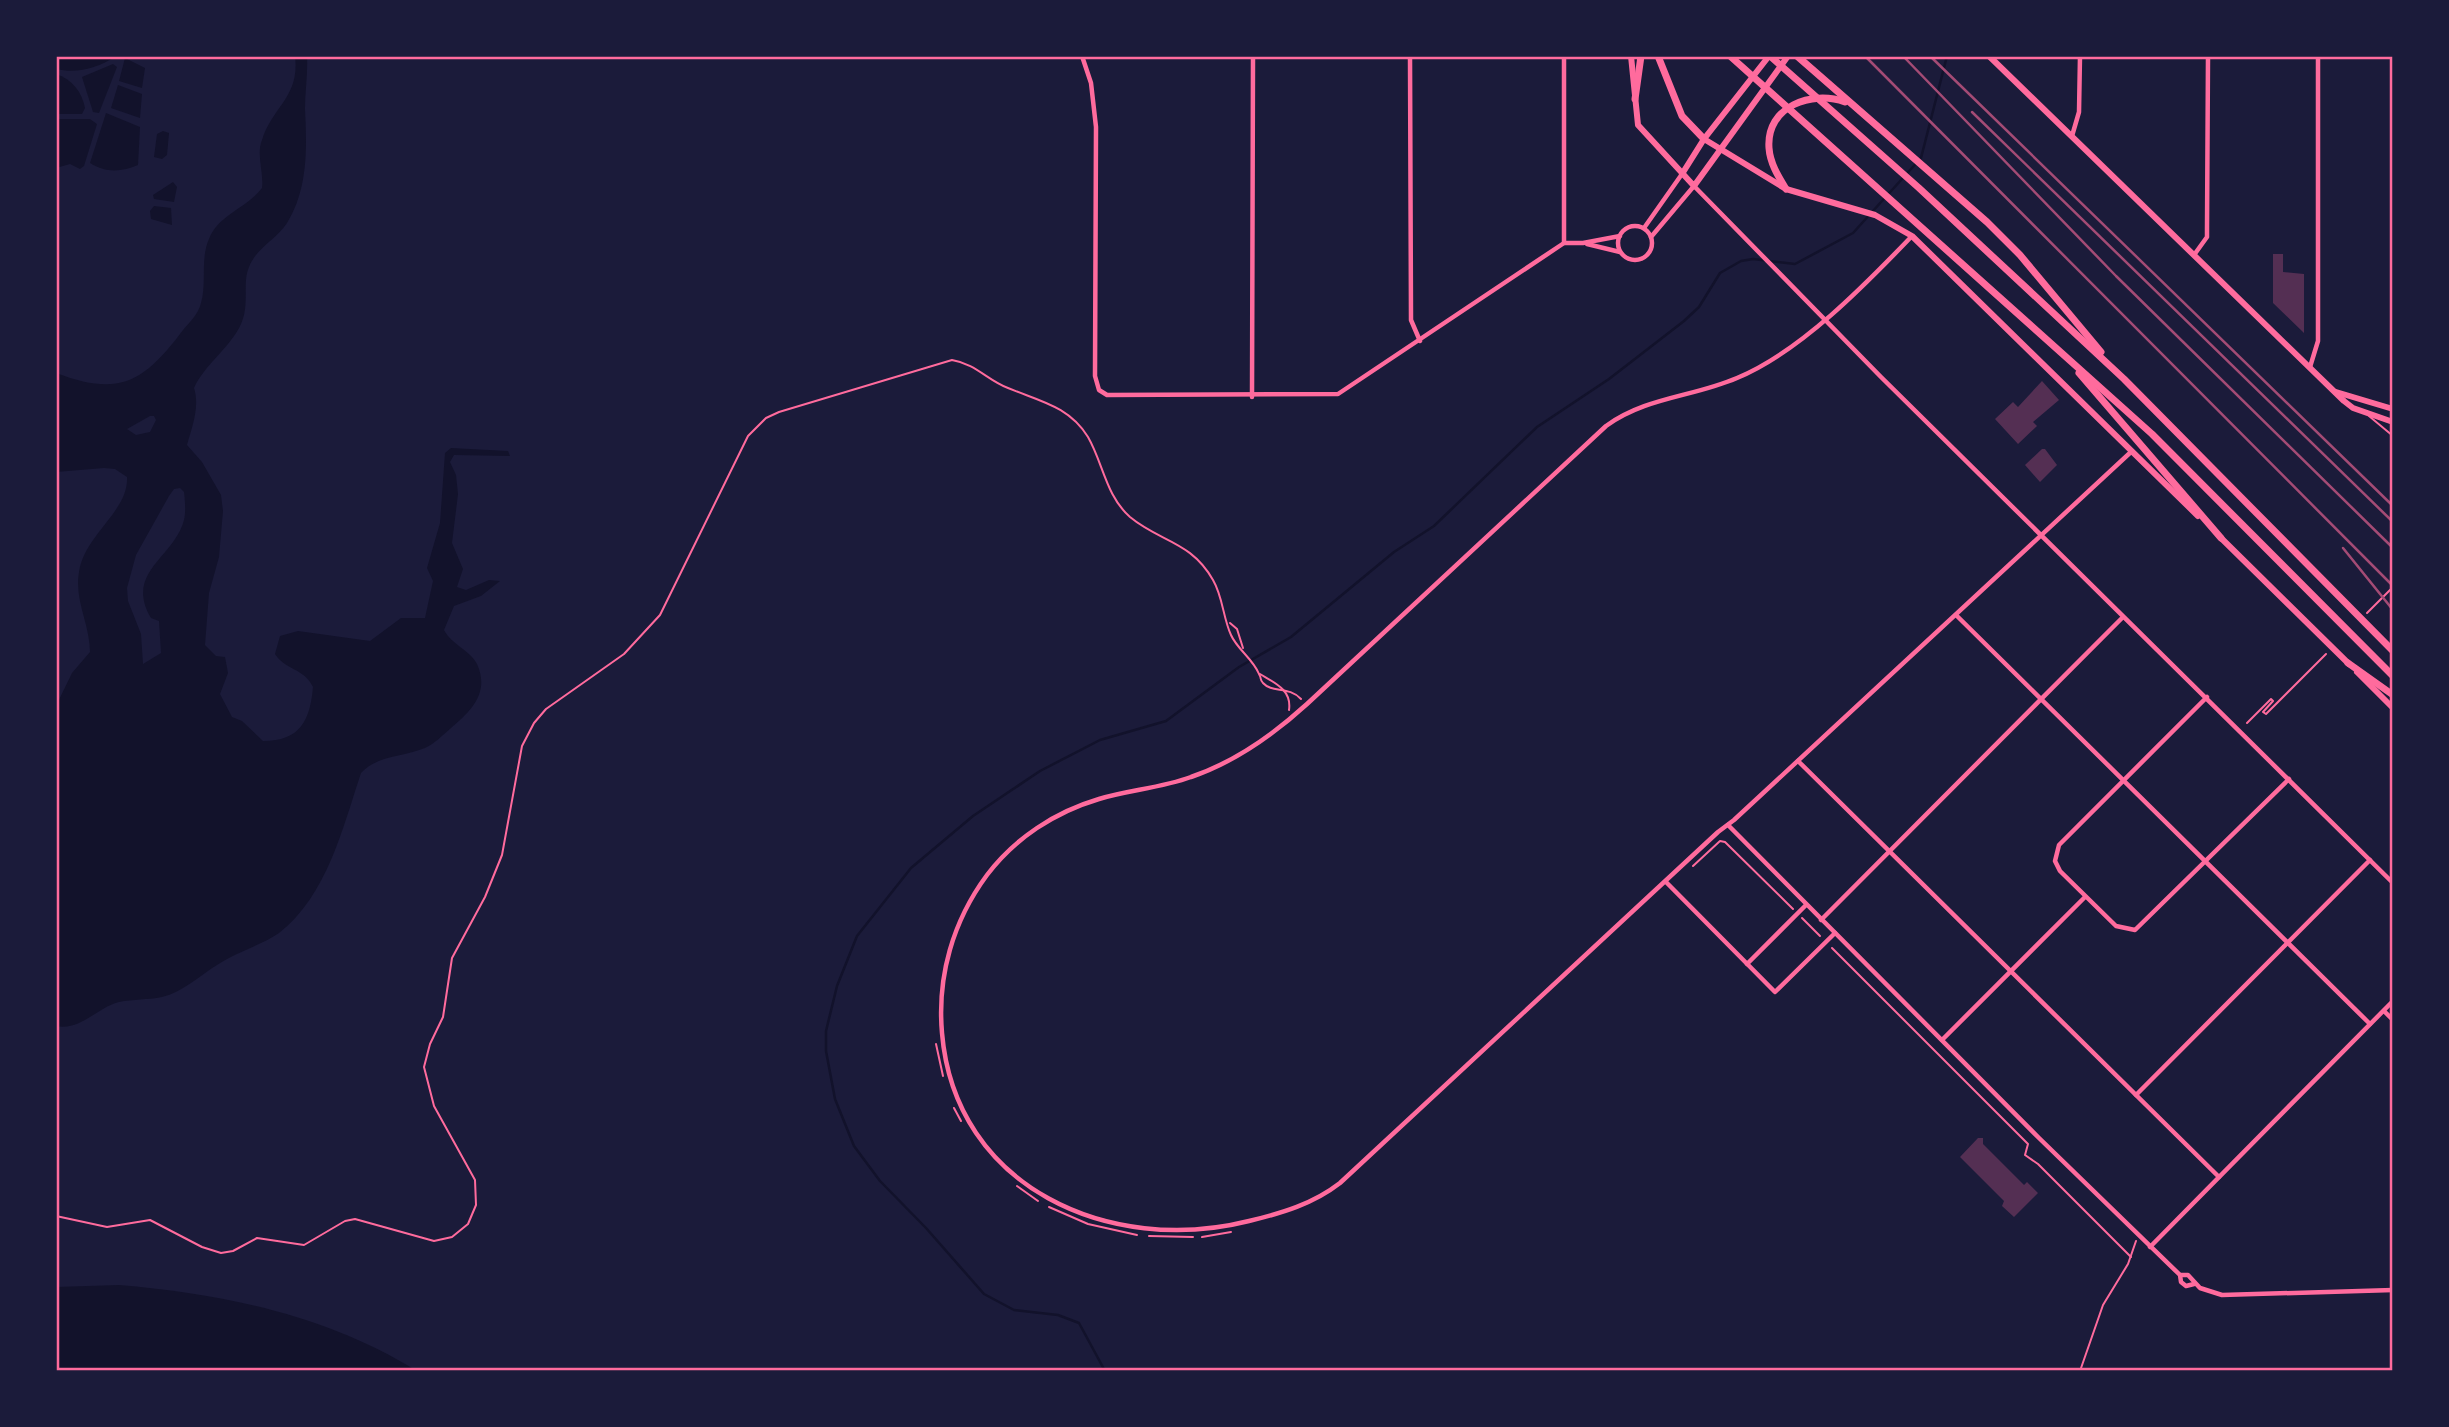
<svg xmlns="http://www.w3.org/2000/svg" width="2449" height="1427" font-family="Cabin,sans-serif">
<style>
.water{fill:#12122b;fill-rule:evenodd}
.lines{fill:none;stroke-linecap:round;stroke-linejoin:round}
.stream{stroke:#12122b;stroke-width:2.5}
.building{fill:#542f53}
.path{stroke:#ff6b9d;stroke-width:2}
.service{stroke:#ff6b9d;stroke-width:2}
.minor{stroke:#ff6b9d;stroke-width:4.5}
.secondary{stroke:#ff6b9d;stroke-width:6}
.primary{stroke:#ff6b9d;stroke-width:6}
.motorway{stroke:#ff6b9d;stroke-width:7}
.rail{stroke:#a44b75;stroke-width:2.5}
.neatline{fill:none;stroke:#ff6b9d;stroke-width:2.5}
</style>
<rect width="100%" height="100%" fill="#1b1b3a"/>
<!-- water -->
<g class="water">
<path d="M 59,56 L 116,56 C 98,68 77,74 56,69 Z"/>
<path d="M 295,56 L 307,56 C 308,74 305,91 305,109 C 307,148 308,189 287,223 C 276,240 256,248 249,267 C 242,283 250,304 241,324 C 230,348 205,364 194,388 C 200,407 192,427 187,445 L 202,462 L 221,495 L 223,511 L 219,557 L 209,593 L 205,645 L 216,656 L 225,657 L 228,673 L 220,694 L 232,717 L 242,721 L 263,741 C 300,741 310,721 313,687 C 304,668 285,670 275,654 L 280,636 L 298,631 L 370,641 L 401,618 L 425,618 L 433,581 L 427,568 L 440,523 L 445,453 L 451,448 L 508,451 L 510,456 L 454,455 L 450,462 L 456,475 L 458,494 L 452,543 L 463,569 L 457,587 L 466,590 L 489,580 L 500,581 L 481,596 L 454,606 L 444,630 C 451,644 471,651 477,664 C 490,693 471,711 451,728 C 443,735 434,744 425,748 C 403,757 378,755 361,773 C 343,827 327,896 279,933 C 260,946 236,952 217,965 C 199,976 183,992 162,997 C 148,1000 133,999 119,1002 C 96,1008 81,1031 56,1026 L 56,706 L 72,673 L 90,652 C 90,624 74,600 79,572 C 85,534 129,511 127,477 L 115,469 L 104,468 L 56,472 L 56,373 C 117,396 142,384 180,334 C 188,323 198,316 201,303 C 207,283 200,259 209,239 C 219,214 246,209 262,188 C 264,173 256,154 262,140 C 273,106 300,97 295,56 ZM 150,416 L 154,416 L 156,420 L 150,432 L 136,435 L 127,429 ZM 180,488 L 184,492 C 185,501 186,511 184,520 C 174,558 124,572 151,618 L 159,621 L 161,653 L 143,664 L 141,634 L 128,601 L 127,588 L 136,555 L 169,496 L 174,489 Z"/>
<path d="M 125,58 L 145,68 L 142,88 L 119,81 Z"/>
<path d="M 113,64 L 117,67 L 99,113 L 93,112 L 82,77 Z"/>
<path d="M 56,74 C 72,79 82,92 85,108 L 82,114 L 56,114 Z"/>
<path d="M 118,85 L 142,94 L 140,118 L 111,108 Z"/>
<path d="M 106,113 L 140,127 L 138,165 C 122,172 105,173 90,163 Z"/>
<path d="M 56,119 L 90,119 L 97,124 L 84,166 L 80,169 L 70,164 L 56,168 Z"/>
<path d="M 163,131 L 169,133 L 167,155 L 162,159 L 154,157 L 157,134 Z"/>
<path d="M 173,182 L 177,187 L 174,202 L 154,199 L 153,195 Z"/>
<path d="M 154,206 L 171,208 L 172,225 L 151,219 L 150,211 Z"/>
<path d="M 119,1285 C 224,1294 326,1315 417,1371 L 56,1371 L 56,1287 Z"/>
</g>
<g class="lines">
<!-- stream -->
<path class="stream" d="M 1105,1371 L 1079,1323 L 1058,1315 L 1014,1310 L 984,1294 L 926,1228 L 880,1181 L 854,1146 L 835,1099 L 826,1051 L 826,1031 L 837,986 L 857,936 L 911,868 L 973,816 L 1040,771 L 1100,740 L 1166,721 L 1239,667 L 1291,637 L 1394,552 L 1434,526 L 1537,427 L 1609,379 L 1684,321 L 1699,307 L 1720,273 L 1741,261 L 1753,259 L 1795,264 L 1853,233 L 1921,158 L 1947,56"/>
</g>
<!-- building -->
<g class="building">
<path d="M 2273,254 L 2283,254 L 2283,272 L 2304,274 L 2304,333 L 2273,303 Z"/>
<path d="M 2042,381 L 2059,400 L 2033,422 L 2037,426 L 2018,444 L 1995,419 L 2013,402 L 2018,407 Z"/>
<path d="M 2042,449 L 2045,449 L 2057,465 L 2040,482 L 2025,465 Z"/>
<path d="M 1978,1138 L 1983,1138 L 1983,1144 L 2024,1185 L 2027,1182 L 2038,1193 L 2014,1217 L 2002,1206 L 2004,1201 L 1960,1157 Z"/>
</g>
<g class="lines">
<!-- path -->
<g class="path">
<path d="M 2367,613 L 2393,587"/>
<path d="M 1230,623 L 1237,629 L 1243,648"/>
<path d="M 1260,674 C 1275,683 1292,690 1289,710"/>
<path d="M 2247,723 L 2271,699 L 2273,701 L 2263,712 L 2266,714 L 2326,654"/>
<path d="M 1693,866 L 1720,841 L 1725,842 L 1793,909"/>
<path d="M 1802,918 L 1820,936"/>
<path d="M 1832,948 L 2028,1144 L 2025,1155 L 2038,1164 L 2131,1257"/>
<path d="M 936,1044 L 943,1076"/>
<path d="M 954,1108 L 961,1121"/>
<path d="M 1017,1186 L 1038,1201"/>
<path d="M 1049,1207 L 1088,1224 L 1137,1235"/>
<path d="M 56,1216 L 107,1227 L 150,1220 L 202,1247 L 221,1253 L 233,1251 L 257,1238 L 304,1245 L 345,1221 L 355,1219 L 434,1241 L 452,1237 L 468,1224 L 476,1205 L 475,1180 L 434,1106 L 424,1067 L 430,1044 L 443,1017 L 452,958 L 485,897 L 502,855 L 522,746 L 534,723 L 546,709 L 624,654 L 660,615 L 748,436 L 766,418 L 779,412 L 952,360 C 976,364 987,380 1008,388 C 1039,401 1069,406 1088,437 C 1103,463 1106,496 1130,517 C 1160,542 1191,541 1213,580 C 1223,597 1223,618 1231,635 C 1237,649 1253,659 1259,674 C 1262,679 1259,678 1263,683 C 1272,693 1289,686 1301,699"/>
<path d="M 1149,1236 L 1193,1237"/>
<path d="M 1202,1237 L 1231,1232"/>
<path d="M 2080,1371 L 2103,1305 L 2128,1264 L 2136,1241"/>
</g>
<!-- service -->
<path class="service" d="M 2369,416 L 2393,436"/>
<!-- minor -->
<g class="minor">
<path d="M 1082,56 L 1091,83 L 1096,127 L 1095,376 L 1099,390 L 1107,395 L 1338,394 L 1564,243 L 1583,243 L 1620,236"/>
<path d="M 1410,56 L 1411,320 L 1420,341"/>
<path d="M 2072,136 L 2079,112 L 2080,56"/>
<circle cx="1635" cy="243" r="17"/>
<path d="M 1644,228 L 1682,174"/>
<path d="M 1912,236 C 1865,285 1800,352 1737,378 C 1693,397 1646,397 1606,426 L 1307,704 C 1273,735 1235,762 1191,777 C 1161,788 1129,790 1099,799 C 1055,812 1015,838 987,875 C 953,921 937,976 942,1033 C 955,1188 1110,1256 1249,1221 C 1282,1213 1313,1204 1340,1183 L 1718,832 L 1734,820 L 2132,451"/>
<path d="M 1651,237 L 1694,186 L 1881,377 L 2393,883"/>
<path d="M 1564,243 L 1564,56"/>
<path d="M 1587,244 L 1620,252"/>
<path d="M 2194,255 L 2207,237 L 2207,228 L 2208,56"/>
<path d="M 2310,367 L 2318,341 L 2318,56"/>
<path d="M 1252,397 L 1253,56"/>
<path d="M 1956,615 L 2370,1024"/>
<path d="M 2207,697 L 2059,845 L 2055,861 L 2060,871 L 2116,926 L 2135,930 L 2289,779"/>
<path d="M 1798,761 L 2219,1177"/>
<path d="M 1728,825 L 2039,1138 L 2180,1275 L 2181,1282 L 2186,1286 L 2194,1284"/>
<path d="M 1666,882 L 1775,992 L 1835,933"/>
<path d="M 1821,920 L 2123,617"/>
<path d="M 1747,964 L 1806,905"/>
<path d="M 2384,1011 L 2393,1020"/>
<path d="M 1942,1040 L 2085,897"/>
<path d="M 2136,1095 L 2370,860"/>
<path d="M 2150,1247 L 2393,1001"/>
<path d="M 2180,1275 L 2188,1275 L 2200,1288 L 2222,1295 L 2393,1290"/>
</g>
<!-- secondary -->
<g class="secondary">
<path d="M 1631,56 L 1638,125 L 1694,186 L 1788,56"/>
<path d="M 1989,56 L 2344,401 L 2353,408 L 2393,422"/>
<path d="M 1704,139 L 1786,189 L 1875,215 L 1912,236 L 2198,516"/>
<path d="M 1682,174 L 1704,139 L 1769,56"/>
<path d="M 2336,392 L 2393,409"/>
</g>
<!-- primary -->
<g class="primary">
<path d="M 2221,538 L 2349,664"/>
<path d="M 2357,672 L 2393,708"/>
</g>
<!-- motorway -->
<g class="motorway">
<path d="M 1658,56 L 1682,116 L 1704,139"/>
<path d="M 1730,56 L 2152,434 L 2393,676"/>
<path d="M 1770,56 L 1919,188 L 2124,379 L 2393,651"/>
<path d="M 1797,56 L 1987,222 L 2020,255 L 2101,352"/>
<path d="M 1635,99 L 1641,56"/>
<path d="M 1786,189 C 1778,176 1770,163 1769,148 C 1766,106 1812,90 1845,102"/>
<path d="M 2079,373 L 2221,538"/>
<path d="M 2348,663 L 2393,695"/>
</g>
<!-- rail -->
<g class="rail">
<path d="M 1865,56 L 2393,586"/>
<path d="M 1903,56 L 2116,276 L 2393,548"/>
<path d="M 1930,56 L 2393,506"/>
<path d="M 1972,112 L 2393,522"/>
<path d="M 2343,548 L 2393,610"/>
</g>
</g>
<!-- border -->
<rect width="2449" height="1427" fill="none" stroke="#1b1b3a" stroke-width="116"/>
<rect x="58" y="58" width="2333" height="1311" class="neatline"/>
</svg>
